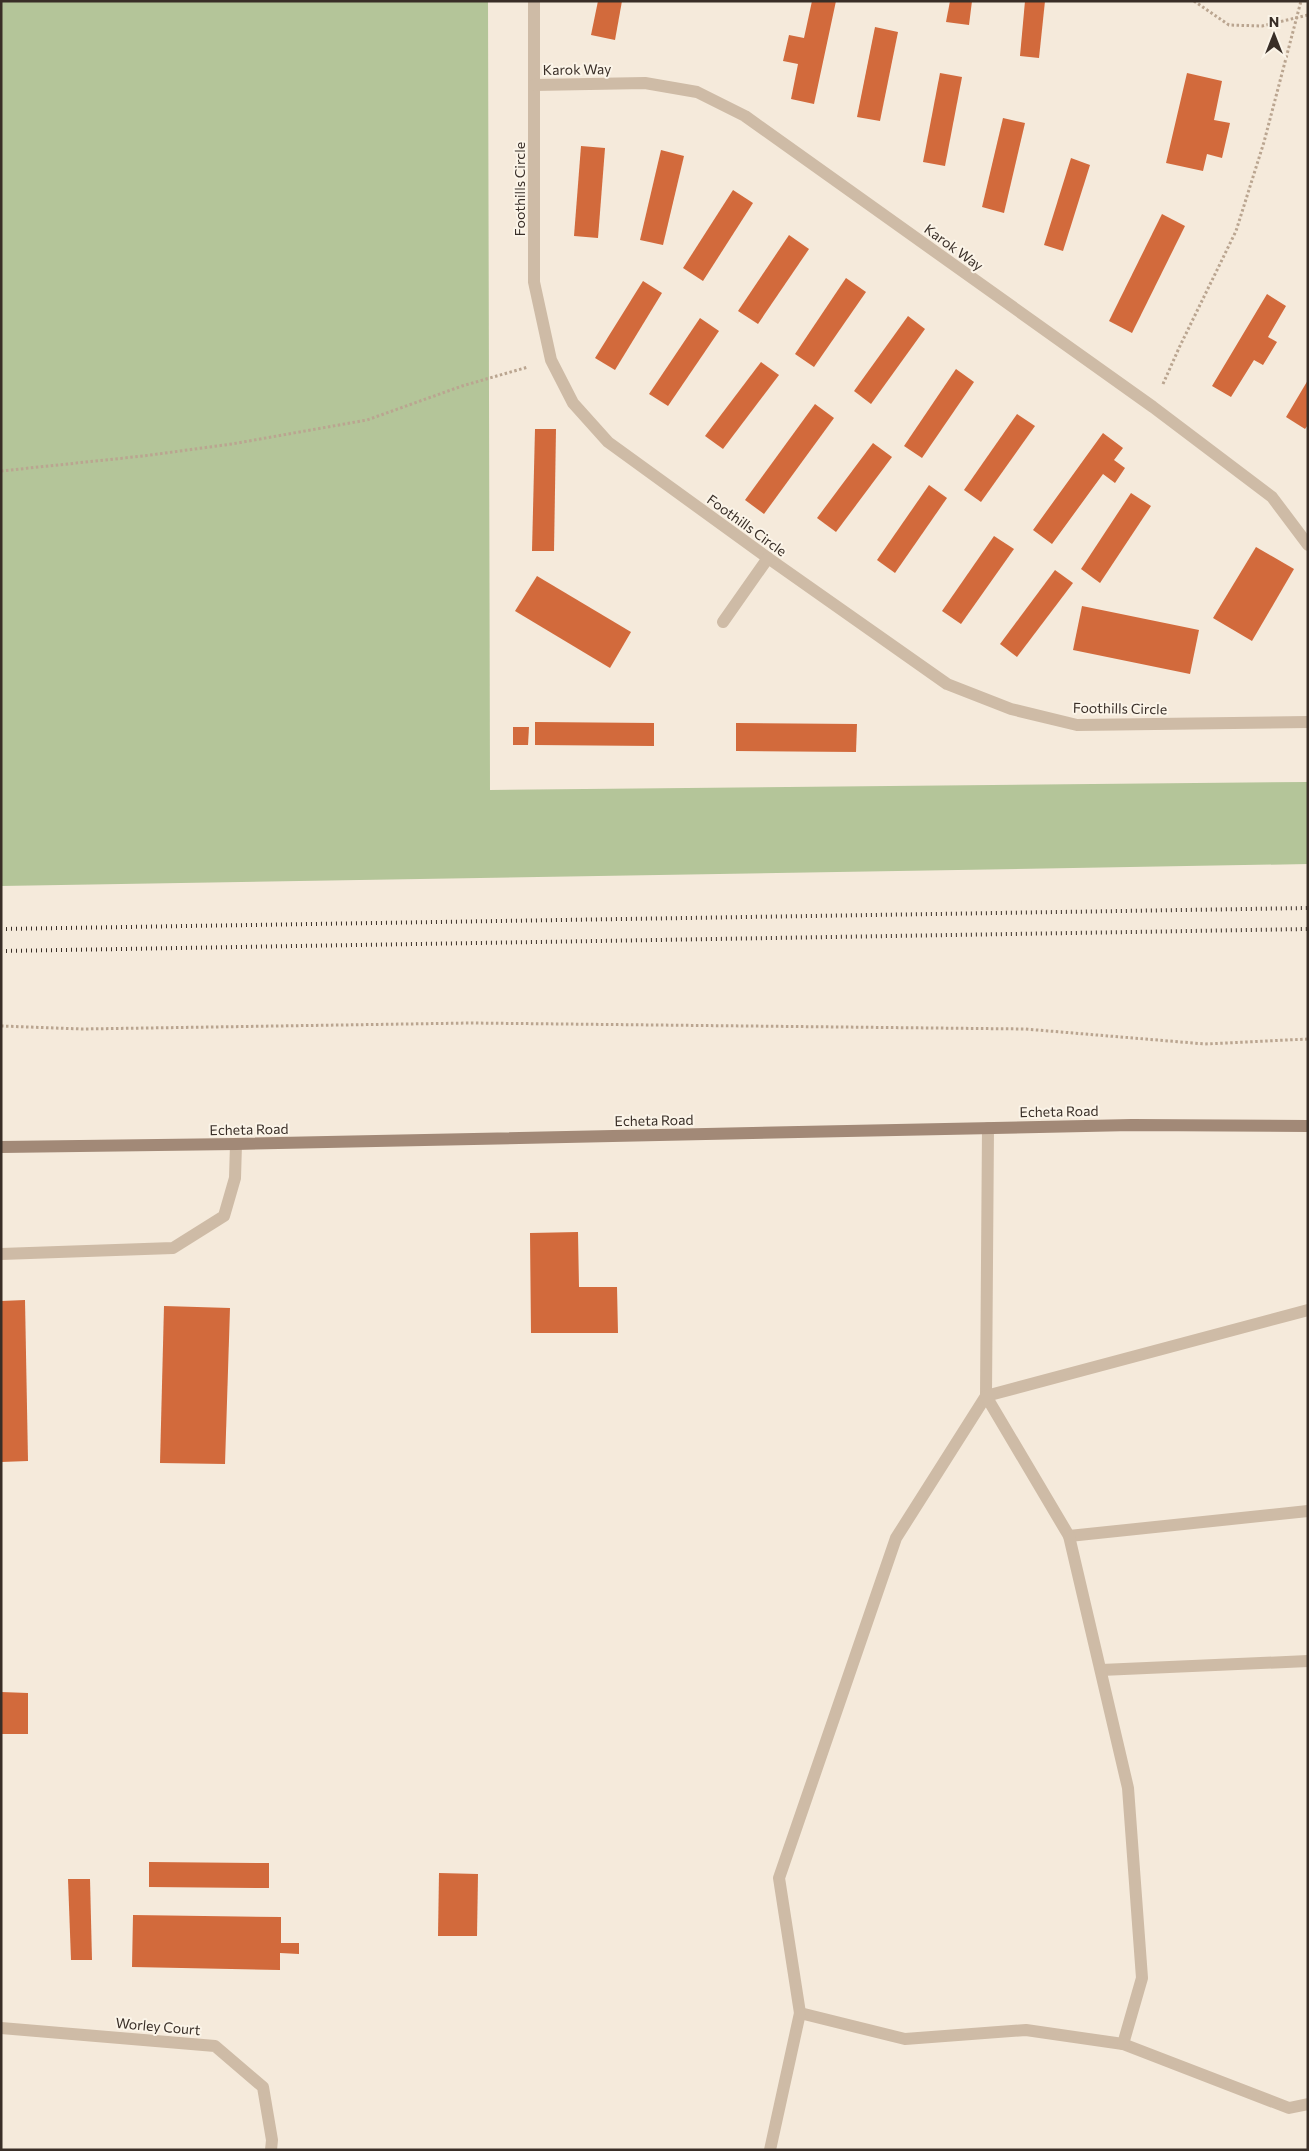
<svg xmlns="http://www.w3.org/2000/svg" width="1309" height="2151" font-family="Commissioner,sans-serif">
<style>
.green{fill:#b4c599}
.building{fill:#d26a3c}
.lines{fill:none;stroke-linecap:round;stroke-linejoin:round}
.path{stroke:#baa590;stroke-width:3;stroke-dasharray:2.5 2.5;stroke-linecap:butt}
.lane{stroke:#cebba6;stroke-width:12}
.street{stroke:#cebba6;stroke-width:12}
.secondary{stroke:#a28977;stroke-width:12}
.rail{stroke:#392e27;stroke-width:4;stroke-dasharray:1 4;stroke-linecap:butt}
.labels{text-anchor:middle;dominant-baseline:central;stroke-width:4;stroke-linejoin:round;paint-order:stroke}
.street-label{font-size:14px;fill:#392e27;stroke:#fbf4e8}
</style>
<rect width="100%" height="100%" fill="#f5eadb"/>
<!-- green -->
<path class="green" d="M 1,1 L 488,1 L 490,790 L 1308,782 L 1308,864 L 1,886 Z"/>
<!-- building -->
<g class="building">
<path d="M 598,1 L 622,1 L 615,40 L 591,35 Z"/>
<path d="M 812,1 L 836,1 L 814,104 L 791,99 L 798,64 L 783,61 L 789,35 L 804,38 Z"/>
<path d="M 950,1 L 972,1 L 969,25 L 946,22 Z"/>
<path d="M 1025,1 L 1045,1 L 1039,58 L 1020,56 Z"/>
<path d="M 875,27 L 898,32 L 880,121 L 857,117 Z"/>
<path d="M 940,73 L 962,77 L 945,166 L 923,162 Z"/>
<path d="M 1187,73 L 1222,81 L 1214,120 L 1230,123 L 1222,158 L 1207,154 L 1203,171 L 1166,163 Z"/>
<path d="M 1003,118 L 1025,123 L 1004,213 L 982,207 Z"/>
<path d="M 581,146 L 605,148 L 598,238 L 574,236 Z"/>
<path d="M 661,150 L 684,156 L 663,245 L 640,240 Z"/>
<path d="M 1071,158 L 1090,165 L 1063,251 L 1044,245 Z"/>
<path d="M 733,190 L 753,203 L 703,281 L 683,268 Z"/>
<path d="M 1162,214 L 1185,226 L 1132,333 L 1109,321 Z"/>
<path d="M 789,235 L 809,249 L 758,324 L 738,311 Z"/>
<path d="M 846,278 L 866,292 L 814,367 L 795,354 Z"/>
<path d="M 643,281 L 662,293 L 615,370 L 595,358 Z"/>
<path d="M 1267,294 L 1286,306 L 1268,337 L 1277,342 L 1263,365 L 1254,360 L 1231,397 L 1212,386 Z"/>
<path d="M 908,316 L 925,329 L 871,404 L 854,391 Z"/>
<path d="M 700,318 L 719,331 L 668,406 L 649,394 Z"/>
<path d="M 761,362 L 779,375 L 723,449 L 705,436 Z"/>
<path d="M 956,369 L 974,382 L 922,458 L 904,446 Z"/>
<path d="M 1308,380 L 1308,425 L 1305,429 L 1286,417 Z"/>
<path d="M 815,404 L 834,418 L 764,514 L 745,500 Z"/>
<path d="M 1017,414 L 1035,426 L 981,502 L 964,490 Z"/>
<path d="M 535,429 L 556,429 L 554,551 L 532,551 Z"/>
<path d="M 1103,433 L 1123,448 L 1114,460 L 1125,468 L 1115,483 L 1103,474 L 1052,544 L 1033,530 Z"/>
<path d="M 873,443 L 892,457 L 836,532 L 817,518 Z"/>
<path d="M 929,485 L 947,498 L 895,573 L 877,560 Z"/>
<path d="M 1131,493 L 1151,506 L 1100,583 L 1081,569 Z"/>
<path d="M 994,536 L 1014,549 L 961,624 L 942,611 Z"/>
<path d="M 1256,547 L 1294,569 L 1252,641 L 1213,618 Z"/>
<path d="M 1055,570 L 1073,583 L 1017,657 L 1000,644 Z"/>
<path d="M 537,576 L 631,632 L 610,668 L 515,611 Z"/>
<path d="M 1082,606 L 1199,630 L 1190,674 L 1073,650 Z"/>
<path d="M 535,722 L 654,723 L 654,746 L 535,745 Z"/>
<path d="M 736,723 L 857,724 L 856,752 L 736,751 Z"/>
<path d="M 513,727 L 529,727 L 528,745 L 513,745 Z"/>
<path d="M 578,1232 L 579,1287 L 617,1287 L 618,1333 L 531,1333 L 530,1233 Z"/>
<path d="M 25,1300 L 28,1461 L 1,1462 L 1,1301 Z"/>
<path d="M 164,1306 L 230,1308 L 225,1464 L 160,1463 Z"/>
<path d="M 1,1692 L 28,1693 L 28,1734 L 1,1734 Z"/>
<path d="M 149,1862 L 269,1863 L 269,1888 L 149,1887 Z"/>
<path d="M 439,1873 L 478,1874 L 477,1936 L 438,1936 Z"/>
<path d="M 68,1879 L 90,1879 L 92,1960 L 71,1960 Z"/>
<path d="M 133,1915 L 281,1917 L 281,1943 L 299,1943 L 299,1954 L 280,1953 L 280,1970 L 132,1967 Z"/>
</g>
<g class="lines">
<!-- path -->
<g class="path">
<path d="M 1194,1 L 1229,25 L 1262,26 L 1308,15"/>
<path d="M 1163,384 L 1179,348 L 1236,231 L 1264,142 L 1301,1"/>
<path d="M 1,471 L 143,456 L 232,444 L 367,420 L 462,386 L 528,367"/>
<path d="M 1,1026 L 82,1029 L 471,1023 L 1025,1029 L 1205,1044 L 1308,1039"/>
</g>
<!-- lane -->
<g class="lane">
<path d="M 988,1128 L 986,1396 L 896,1538 L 779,1878 L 800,2013 L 905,2039 L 1026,2030 L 1123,2044 L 1289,2108 L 1308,2104"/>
<path d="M 1,1254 L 173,1248 L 224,1216 L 235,1178 L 236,1144"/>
<path d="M 1069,1536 L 1308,1511"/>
<path d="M 1101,1670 L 1308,1661"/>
<path d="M 1123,2044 L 1142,1978 L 1128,1788 L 1069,1536 L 986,1396 L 1308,1310"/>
<path d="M 770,2150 L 800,2013"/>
</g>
<!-- street -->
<g class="street">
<path d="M 534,1 L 534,282 L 551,360 L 573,403 L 608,442 L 768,558 L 947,684 L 1011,709 L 1077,725 L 1308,722"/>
<path d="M 534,85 L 645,83 L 697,92 L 745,116 L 1153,407 L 1272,497 L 1308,545"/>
<path d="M 723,622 L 768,558"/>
<path d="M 1,2028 L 215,2046 L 263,2087 L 272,2140 L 271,2150"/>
</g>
<!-- secondary -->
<path class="secondary" d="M 1,1147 L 236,1144 L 1132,1125 L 1308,1126"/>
<!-- rail -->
<g class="rail">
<path d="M 1,929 L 1308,908"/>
<path d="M 1,951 L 1308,929"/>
</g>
</g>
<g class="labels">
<!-- street labels -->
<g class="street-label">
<text transform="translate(577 69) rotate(-1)">Karok Way</text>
<text transform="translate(519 189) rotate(-90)">Foothills Circle</text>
<text transform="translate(954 247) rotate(36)">Karok Way</text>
<text transform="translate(747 525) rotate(36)">Foothills Circle</text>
<text transform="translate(1120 708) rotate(1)">Foothills Circle</text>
<text transform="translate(1059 1111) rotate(-1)">Echeta Road</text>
<text transform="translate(654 1120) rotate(-1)">Echeta Road</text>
<text transform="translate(249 1129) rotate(-1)">Echeta Road</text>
<text transform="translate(158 2026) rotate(5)">Worley Court</text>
</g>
</g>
<!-- border -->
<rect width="1309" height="2151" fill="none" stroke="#392e27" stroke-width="5"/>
<!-- north arrow -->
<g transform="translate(1274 35)" stroke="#fbf4e8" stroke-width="4" paint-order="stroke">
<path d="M0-4L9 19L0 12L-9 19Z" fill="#392e27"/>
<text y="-8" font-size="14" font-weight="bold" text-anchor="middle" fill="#392e27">N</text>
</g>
</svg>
